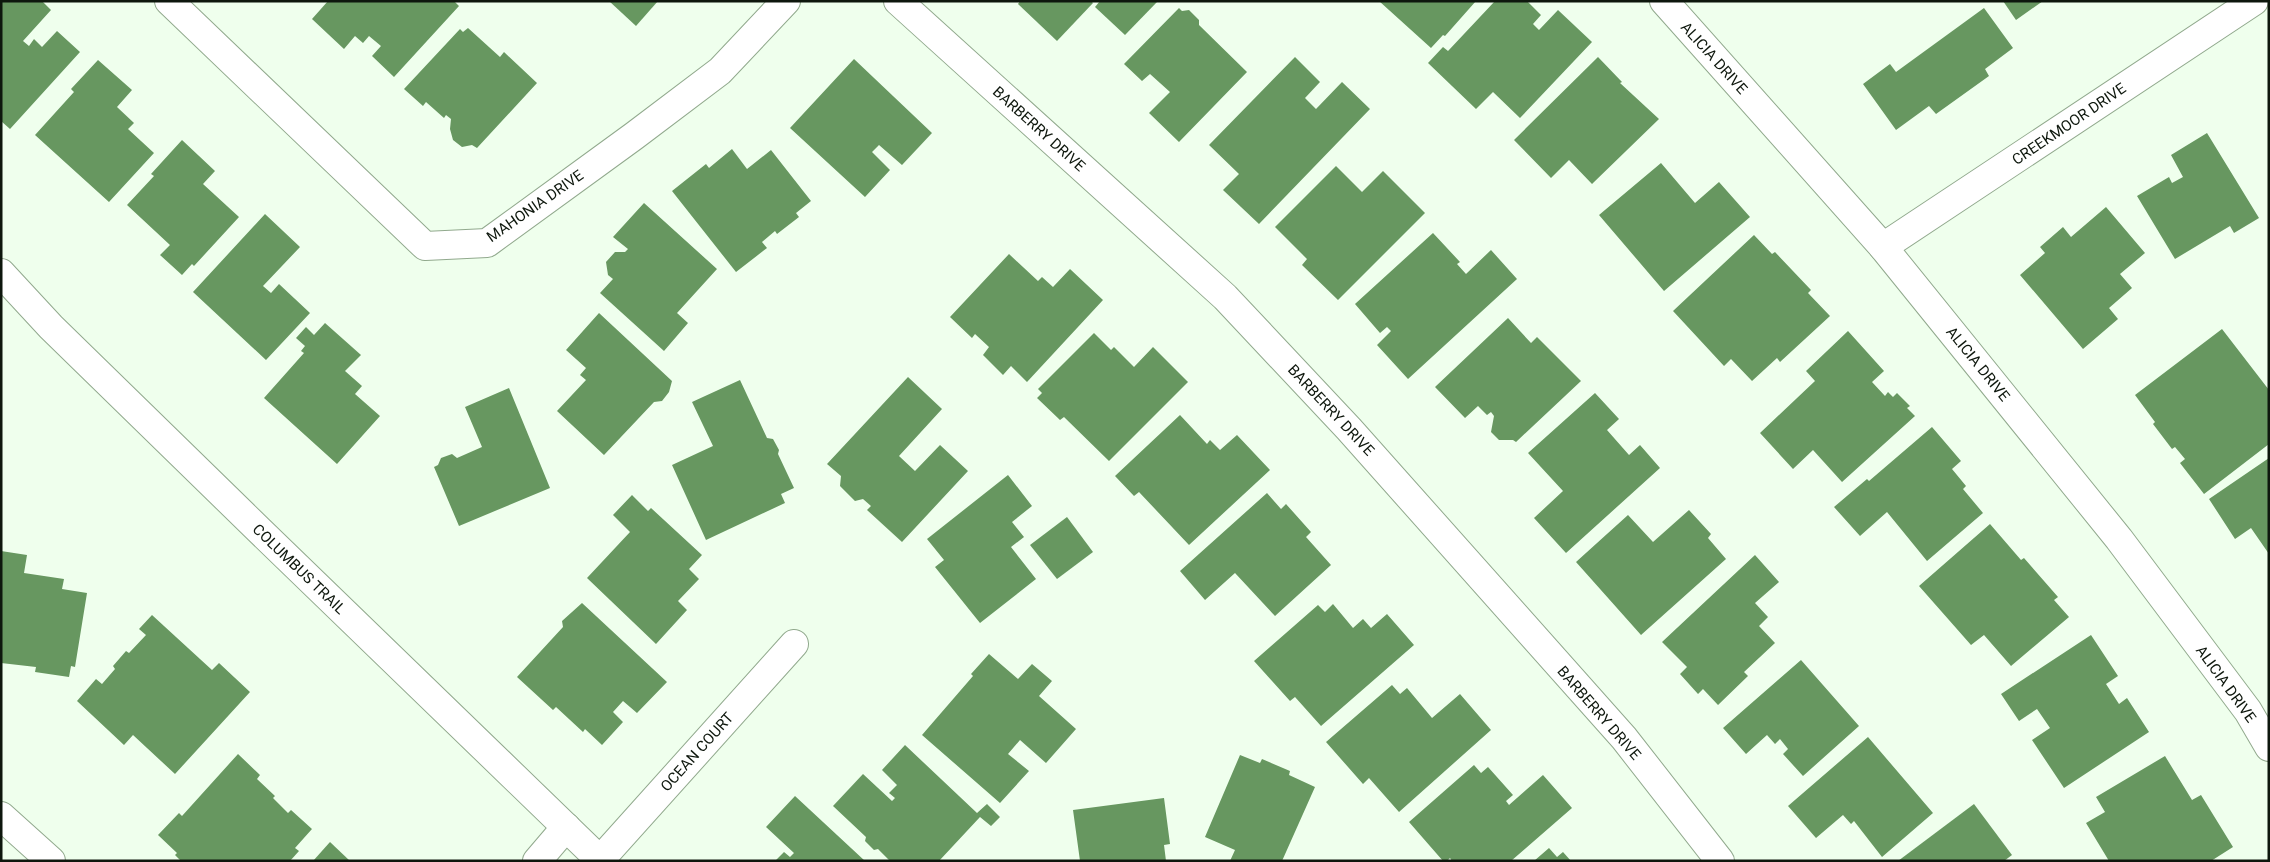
<svg xmlns="http://www.w3.org/2000/svg" width="2270" height="862" font-family="Roboto,sans-serif">
<style>
.building{fill:#679760}
.lines{fill:none;stroke-linecap:round;stroke-linejoin:round}
.street-casing{stroke:#91a98d;stroke-width:30}
.secondary-casing{stroke:#91a98d;stroke-width:30}
.street{stroke:#fff;stroke-width:28}
.secondary{stroke:#fff;stroke-width:28}
.labels{text-anchor:middle;dominant-baseline:central;stroke-width:5;stroke-linejoin:round;paint-order:stroke}
.street-label{font-size:15px;fill:#0e170d;stroke:#fff}
</style>
<rect width="100%" height="100%" fill="#efffed"/>
<!-- building -->
<g class="building">
<path d="M 1,1 L 42,1 L 51,10 L 23,41 L 29,46 L 34,39 L 42,47 L 57,31 L 80,52 L 10,129 L 1,121 Z"/>
<path d="M 328,1 L 454,1 L 459,6 L 394,77 L 372,56 L 381,46 L 369,36 L 363,43 L 355,36 L 344,49 L 312,19 Z"/>
<path d="M 609,1 L 658,1 L 636,26 Z"/>
<path d="M 1020,1 L 1091,1 L 1093,3 L 1057,41 L 1018,4 Z"/>
<path d="M 1100,1 L 1158,1 L 1125,35 L 1095,7 Z"/>
<path d="M 1379,1 L 1476,1 L 1445,36 L 1443,35 L 1431,48 Z"/>
<path d="M 1495,1 L 1527,1 L 1541,15 L 1533,24 L 1539,30 L 1558,10 L 1592,42 L 1520,118 L 1493,92 L 1476,109 L 1428,63 L 1443,47 L 1448,51 Z"/>
<path d="M 2003,1 L 2043,1 L 2016,20 Z"/>
<path d="M 1179,8 L 1182,11 L 1189,10 L 1199,20 L 1199,25 L 1247,72 L 1179,142 L 1149,113 L 1170,92 L 1150,74 L 1142,81 L 1124,64 Z"/>
<path d="M 1984,8 L 2013,48 L 1985,69 L 1989,76 L 1936,114 L 1929,106 L 1896,130 L 1863,84 L 1890,64 L 1896,72 Z"/>
<path d="M 468,28 L 500,57 L 504,52 L 537,83 L 477,148 L 472,145 L 462,147 L 453,140 L 450,129 L 451,119 L 446,115 L 444,118 L 426,102 L 423,106 L 404,89 L 460,29 L 463,32 Z"/>
<path d="M 1295,57 L 1320,82 L 1305,98 L 1316,109 L 1342,82 L 1370,109 L 1259,224 L 1223,190 L 1239,174 L 1209,145 Z"/>
<path d="M 1598,57 L 1622,82 L 1620,83 L 1659,119 L 1592,184 L 1569,160 L 1551,178 L 1514,140 Z"/>
<path d="M 854,59 L 932,133 L 902,165 L 879,145 L 872,152 L 890,170 L 865,197 L 790,128 Z"/>
<path d="M 98,60 L 132,90 L 117,107 L 134,123 L 128,129 L 154,153 L 109,202 L 35,135 L 74,92 L 71,89 Z"/>
<path d="M 2207,133 L 2259,218 L 2234,233 L 2230,226 L 2175,259 L 2137,196 L 2169,177 L 2172,183 L 2183,177 L 2171,155 Z"/>
<path d="M 182,140 L 215,171 L 203,184 L 239,217 L 194,266 L 192,264 L 182,275 L 160,255 L 170,245 L 127,205 L 154,176 L 151,174 Z"/>
<path d="M 732,149 L 747,169 L 771,150 L 811,201 L 796,213 L 799,217 L 777,234 L 775,231 L 762,242 L 767,248 L 736,272 L 672,191 L 706,164 L 709,168 Z"/>
<path d="M 1661,163 L 1695,203 L 1719,182 L 1750,217 L 1664,291 L 1599,215 Z"/>
<path d="M 1336,166 L 1362,192 L 1383,171 L 1425,213 L 1338,300 L 1302,265 L 1307,259 L 1275,227 Z"/>
<path d="M 644,203 L 717,269 L 677,313 L 688,323 L 664,351 L 600,293 L 613,279 L 608,275 L 606,262 L 615,252 L 625,252 L 628,249 L 613,237 Z"/>
<path d="M 2106,207 L 2145,253 L 2120,274 L 2132,288 L 2109,308 L 2118,319 L 2083,349 L 2020,275 L 2045,253 L 2040,247 L 2063,227 L 2071,237 Z"/>
<path d="M 265,214 L 300,247 L 263,286 L 271,293 L 279,284 L 310,313 L 266,360 L 193,292 Z"/>
<path d="M 1433,233 L 1460,262 L 1457,264 L 1466,274 L 1491,250 L 1517,279 L 1408,379 L 1377,345 L 1391,331 L 1387,327 L 1380,333 L 1355,304 Z"/>
<path d="M 1754,235 L 1772,254 L 1775,252 L 1811,290 L 1808,293 L 1830,316 L 1780,362 L 1777,358 L 1752,381 L 1731,359 L 1724,366 L 1673,311 Z"/>
<path d="M 1009,254 L 1038,281 L 1042,277 L 1053,287 L 1070,269 L 1103,300 L 1027,382 L 1011,366 L 1003,375 L 983,355 L 989,347 L 975,334 L 972,338 L 950,317 Z"/>
<path d="M 599,313 L 672,381 L 669,392 L 662,401 L 654,402 L 604,455 L 557,411 L 586,380 L 580,375 L 586,368 L 566,350 Z"/>
<path d="M 1508,318 L 1531,343 L 1537,337 L 1581,381 L 1516,442 L 1513,440 L 1499,440 L 1491,432 L 1494,416 L 1491,412 L 1487,415 L 1478,406 L 1465,418 L 1435,387 Z"/>
<path d="M 325,323 L 361,355 L 345,371 L 362,386 L 355,394 L 380,416 L 337,464 L 264,398 L 304,353 L 301,351 L 305,346 L 296,338 L 306,327 L 314,335 Z"/>
<path d="M 2222,329 L 2269,390 L 2269,444 L 2204,494 L 2180,463 L 2185,459 L 2175,447 L 2172,449 L 2153,424 L 2155,422 L 2135,395 Z"/>
<path d="M 1848,331 L 1884,371 L 1872,382 L 1885,396 L 1888,392 L 1893,397 L 1897,393 L 1910,406 L 1907,408 L 1915,416 L 1842,482 L 1813,450 L 1793,469 L 1760,433 L 1815,381 L 1806,371 Z"/>
<path d="M 1094,333 L 1111,350 L 1114,347 L 1134,367 L 1153,347 L 1188,382 L 1109,461 L 1064,417 L 1060,420 L 1037,398 L 1042,393 L 1038,389 Z"/>
<path d="M 908,377 L 942,409 L 899,456 L 915,471 L 940,445 L 968,471 L 902,542 L 867,510 L 871,506 L 863,499 L 855,501 L 840,486 L 841,476 L 827,464 Z"/>
<path d="M 740,380 L 767,438 L 773,439 L 779,450 L 778,454 L 794,488 L 781,494 L 785,503 L 706,540 L 672,465 L 713,446 L 692,402 Z"/>
<path d="M 509,388 L 550,488 L 459,526 L 434,467 L 438,465 L 441,458 L 452,454 L 457,458 L 482,447 L 465,407 Z"/>
<path d="M 1595,393 L 1619,419 L 1607,430 L 1629,455 L 1640,445 L 1660,468 L 1566,553 L 1534,518 L 1563,491 L 1528,453 Z"/>
<path d="M 1180,415 L 1207,444 L 1210,440 L 1220,450 L 1237,435 L 1270,470 L 1189,545 L 1139,492 L 1134,496 L 1115,476 Z"/>
<path d="M 1932,427 L 1961,461 L 1952,469 L 1966,486 L 1963,489 L 1983,513 L 1927,561 L 1887,512 L 1860,536 L 1834,507 L 1867,479 L 1869,481 Z"/>
<path d="M 2269,458 L 2269,554 L 2251,528 L 2235,539 L 2209,499 Z"/>
<path d="M 1008,475 L 1032,506 L 1012,522 L 1024,537 L 1011,547 L 1036,579 L 980,623 L 935,567 L 944,560 L 927,539 Z"/>
<path d="M 1267,493 L 1281,509 L 1286,504 L 1311,532 L 1306,537 L 1331,565 L 1275,616 L 1235,573 L 1205,600 L 1180,571 Z"/>
<path d="M 632,495 L 648,511 L 651,508 L 702,555 L 689,569 L 699,579 L 678,601 L 687,610 L 656,644 L 587,578 L 630,532 L 613,515 Z"/>
<path d="M 1689,510 L 1711,534 L 1708,538 L 1726,559 L 1641,635 L 1576,562 L 1628,515 L 1653,542 Z"/>
<path d="M 1067,517 L 1093,552 L 1057,579 L 1030,545 Z"/>
<path d="M 1990,524 L 2021,560 L 2024,558 L 2058,597 L 2054,600 L 2069,617 L 2011,666 L 1984,635 L 1971,645 L 1919,586 Z"/>
<path d="M 1,551 L 27,555 L 24,573 L 64,579 L 62,589 L 87,593 L 75,667 L 71,666 L 69,677 L 35,672 L 36,667 L 1,663 Z"/>
<path d="M 1755,555 L 1779,582 L 1755,603 L 1768,617 L 1759,626 L 1775,643 L 1744,672 L 1748,676 L 1718,705 L 1703,689 L 1698,694 L 1680,674 L 1687,667 L 1662,642 Z"/>
<path d="M 582,603 L 667,682 L 637,713 L 623,701 L 613,712 L 623,722 L 602,745 L 585,729 L 583,732 L 556,707 L 553,710 L 517,677 L 563,627 L 562,621 Z"/>
<path d="M 1333,604 L 1353,628 L 1363,619 L 1371,628 L 1387,614 L 1414,645 L 1321,726 L 1295,697 L 1290,701 L 1254,661 L 1318,605 L 1325,612 Z"/>
<path d="M 152,615 L 212,670 L 219,663 L 250,692 L 175,774 L 133,735 L 124,745 L 77,701 L 96,679 L 102,684 L 115,669 L 113,666 L 126,651 L 129,653 L 146,635 L 139,629 Z"/>
<path d="M 2091,635 L 2118,676 L 2106,684 L 2119,704 L 2127,698 L 2149,732 L 2064,788 L 2032,740 L 2050,728 L 2037,709 L 2019,721 L 2001,694 Z"/>
<path d="M 989,654 L 1018,679 L 1032,664 L 1052,681 L 1039,696 L 1076,729 L 1046,763 L 1020,740 L 1008,754 L 1029,771 L 1000,803 L 922,735 L 973,676 L 971,674 Z"/>
<path d="M 1801,660 L 1859,726 L 1803,776 L 1783,754 L 1788,749 L 1780,739 L 1775,744 L 1767,735 L 1746,754 L 1723,728 Z"/>
<path d="M 1392,685 L 1400,694 L 1407,688 L 1432,718 L 1460,694 L 1491,730 L 1399,812 L 1369,778 L 1363,784 L 1326,742 Z"/>
<path d="M 1868,737 L 1933,813 L 1882,857 L 1854,821 L 1851,824 L 1843,815 L 1816,838 L 1788,806 Z"/>
<path d="M 905,745 L 977,813 L 987,804 L 1000,817 L 991,826 L 980,817 L 939,861 L 890,861 L 878,849 L 874,850 L 865,841 L 866,837 L 833,806 L 863,774 L 892,801 L 895,798 L 889,793 L 897,785 L 882,770 Z"/>
<path d="M 238,754 L 260,775 L 257,779 L 275,796 L 273,798 L 288,813 L 291,810 L 312,829 L 295,848 L 299,851 L 290,861 L 181,861 L 175,855 L 177,853 L 158,835 L 179,813 L 182,816 Z"/>
<path d="M 1240,755 L 1260,763 L 1262,759 L 1290,771 L 1289,775 L 1315,787 L 1282,861 L 1230,861 L 1235,850 L 1205,837 Z"/>
<path d="M 2165,756 L 2192,800 L 2201,795 L 2233,847 L 2211,861 L 2109,861 L 2086,823 L 2105,812 L 2096,797 Z"/>
<path d="M 1474,765 L 1481,773 L 1488,767 L 1513,795 L 1506,801 L 1509,805 L 1543,775 L 1572,808 L 1511,861 L 1452,861 L 1450,858 L 1447,861 L 1443,861 L 1409,822 Z"/>
<path d="M 795,796 L 865,861 L 775,861 L 784,852 L 790,857 L 794,853 L 766,827 Z"/>
<path d="M 1164,798 L 1170,844 L 1164,845 L 1166,861 L 1080,861 L 1073,810 Z"/>
<path d="M 1974,804 L 2012,855 L 2004,861 L 1898,861 Z"/>
<path d="M 330,842 L 350,861 L 313,861 Z"/>
<path d="M 1549,848 L 1557,857 L 1563,852 L 1571,861 L 1534,861 Z"/>
</g>
<g class="lines">
<!-- street casing -->
<g class="street-casing">
<g id="street">
<path d="M 169,1 L 425,246 L 487,243 L 634,136 L 720,71 L 786,1"/>
<path d="M 898,1 L 1225,297 L 1349,429 L 1624,738 L 1720,861"/>
<path d="M 1664,1 L 1883,247 L 2119,539 L 2248,711 L 2269,747"/>
<path d="M 1883,247 L 2254,1"/>
<path d="M 1,816 L 51,861"/>
<path d="M 600,860 L 794,644"/>
<path d="M 537,861 L 566,827"/>
</g>
</g>
<!-- secondary casing -->
<g class="secondary-casing">
<path id="secondary" d="M 1,273 L 51,327 L 259,530 L 601,861"/>
</g>
<!-- street -->
<use href="#street" class="street"/>
<!-- secondary -->
<use href="#secondary" class="secondary"/>
</g>
<g class="labels">
<!-- street labels -->
<g class="street-label">
<text transform="translate(1714 58) rotate(48)">ALICIA DRIVE</text>
<text transform="translate(2069 124) rotate(-34)">CREEKMOOR DRIVE</text>
<text transform="translate(1039 129) rotate(42)">BARBERRY DRIVE</text>
<text transform="translate(535 206) rotate(-35)">MAHONIA DRIVE</text>
<text transform="translate(1978 364) rotate(51)">ALICIA DRIVE</text>
<text transform="translate(1331 410) rotate(47)">BARBERRY DRIVE</text>
<text transform="translate(299 569) rotate(44)">COLUMBUS TRAIL</text>
<text transform="translate(2226 684) rotate(54)">ALICIA DRIVE</text>
<text transform="translate(1599 713) rotate(49)">BARBERRY DRIVE</text>
<text transform="translate(697 752) rotate(-48)">OCEAN COURT</text>
</g>
</g>
<!-- border -->
<rect width="2270" height="862" fill="none" stroke="#0e170d" stroke-width="5"/>
</svg>
